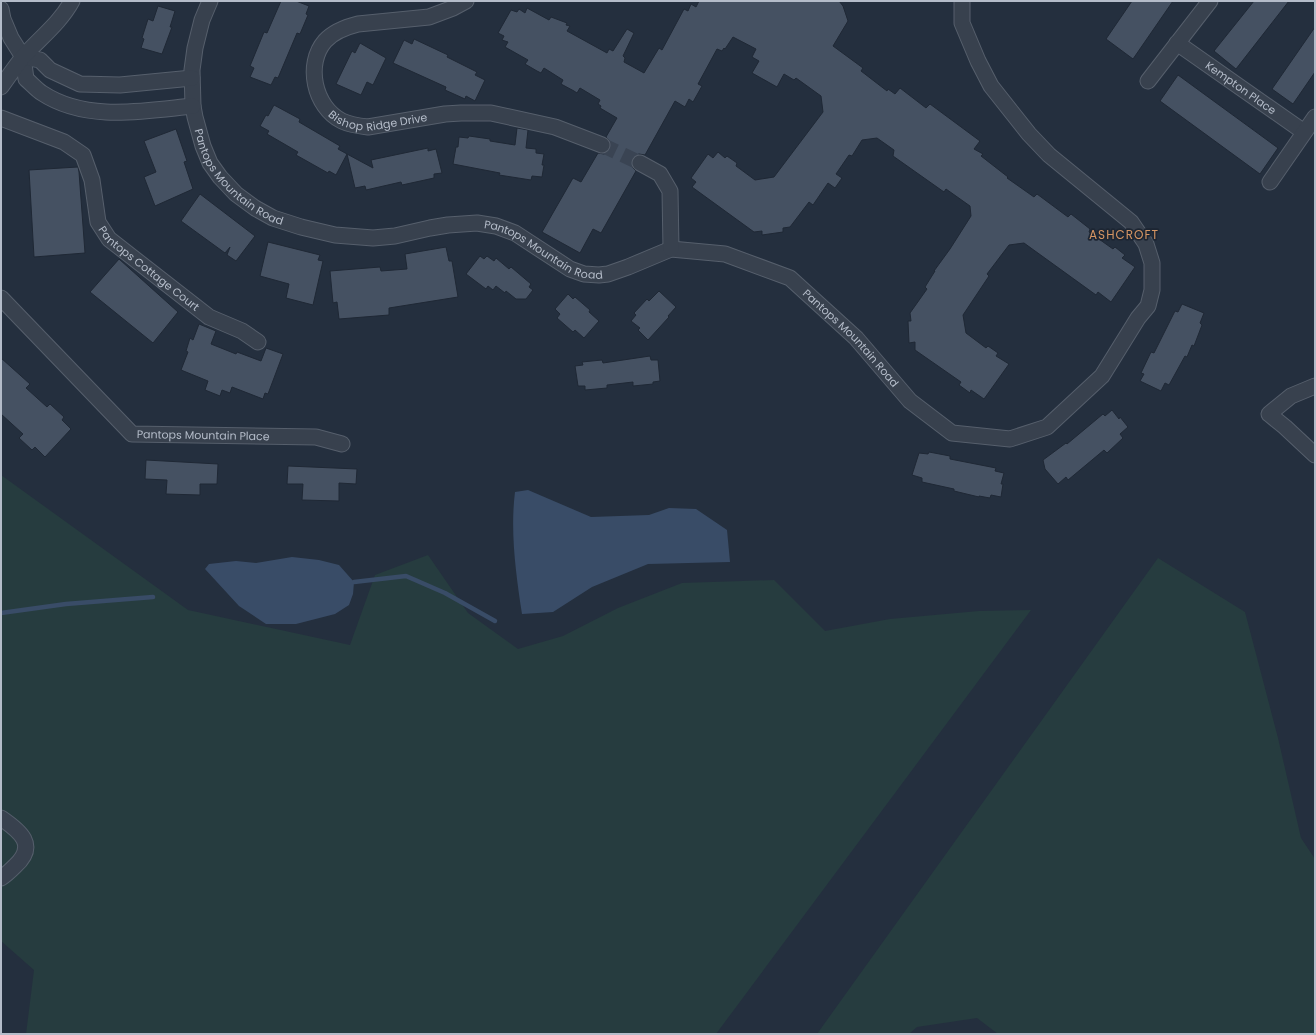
<svg xmlns="http://www.w3.org/2000/svg" width="1316" height="1035" font-family="Poppins,sans-serif">
<style>
.green{fill:#263c3f}
.water{fill:#394c67}
.lines{fill:none;stroke-linecap:round;stroke-linejoin:round}
.stream{stroke:#394c67;stroke-width:4.5}
.building{fill:#455162;stroke:#1f2835}
.minor-tunnel{stroke:#3a4453;stroke-width:15;stroke-dasharray:15 8;stroke-linecap:butt}
.minor-casing{stroke:#565f6c;stroke-width:17}
.minor{stroke:#38414e;stroke-width:15}
.labels{text-anchor:middle;dominant-baseline:central;stroke-width:3.5;stroke-linejoin:round;paint-order:stroke}
.street-label{font-size:11px;fill:#b4bcc9;stroke:#1d2633}
.neighbourhood-label{font-size:12px;letter-spacing:1px;fill:#d59563;stroke:#1d2633}
</style>
<rect width="100%" height="100%" fill="#242f3e"/>
<!-- green -->
<g class="green">
<path d="M 1,475 L 188,610 L 350,645 L 375,575 L 428,555 L 468,613 L 518,649 L 563,636 L 618,608 L 682,583 L 774,580 L 825,631 L 890,619 L 979,611 L 1031,610 L 716,1034 L 26,1034 L 34,970 L 1,941 Z"/>
<path d="M 1158,558 L 1245,612 L 1278,738 L 1301,838 L 1315,859 L 1315,1034 L 998,1034 L 977,1018 L 917,1027 L 909,1034 L 817,1034 Z"/>
</g>
<!-- water -->
<g class="water">
<path d="M 528,490 L 591,517 L 649,515 L 669,508 L 696,509 L 727,530 L 730,562 L 648,564 L 592,587 L 553,612 L 522,614 C 516,574 510,532 515,492 Z"/>
<path d="M 292,557 L 319,560 L 339,565 L 354,582 L 353,594 L 349,605 L 335,614 L 296,624 L 266,624 L 239,606 L 205,569 L 209,564 L 236,561 L 256,563 Z"/>
</g>
<g class="lines">
<!-- stream -->
<g class="stream">
<path d="M 354,582 L 406,576 L 445,593 L 495,621"/>
<path d="M 1,613 L 66,604 L 153,597"/>
</g>
</g>
<!-- building -->
<g class="building">
<path d="M 281,1 L 296,1 L 309,6 L 306,14 L 308,15 L 300,34 L 297,33 L 278,78 L 275,77 L 271,85 L 250,77 L 254,68 L 250,66 L 264,32 L 267,33 Z"/>
<path d="M 699,1 L 839,1 L 843,6 L 848,21 L 833,46 L 863,68 L 861,71 L 887,91 L 888,89 L 895,94 L 900,88 L 926,108 L 930,104 L 980,141 L 974,149 L 983,154 L 981,156 L 1008,177 L 1007,178 L 1034,197 L 1037,194 L 1068,217 L 1071,214 L 1090,229 L 1089,232 L 1113,249 L 1115,247 L 1125,255 L 1122,258 L 1135,267 L 1111,302 L 1098,292 L 1096,295 L 1024,243 L 1009,245 L 987,274 L 989,276 L 963,315 L 966,333 L 986,348 L 988,346 L 998,353 L 996,356 L 1009,364 L 984,399 L 971,390 L 970,393 L 959,385 L 961,382 L 915,350 L 915,342 L 909,343 L 908,321 L 911,321 L 910,313 L 927,289 L 925,287 L 935,271 L 934,271 L 950,249 L 971,216 L 970,206 L 946,189 L 944,192 L 893,156 L 894,150 L 877,138 L 862,140 L 852,156 L 849,155 L 836,174 L 842,178 L 835,188 L 828,183 L 813,205 L 809,202 L 790,227 L 783,228 L 783,232 L 762,235 L 762,231 L 754,232 L 692,187 L 696,182 L 691,178 L 708,154 L 713,158 L 718,152 L 725,158 L 727,156 L 737,163 L 736,166 L 755,180 L 774,177 L 823,112 L 821,96 L 796,78 L 794,80 L 784,74 L 777,87 L 752,73 L 759,61 L 752,57 L 756,49 L 733,37 L 725,49 L 724,48 L 722,51 L 717,49 L 698,84 L 702,86 L 693,102 L 689,99 L 685,107 L 675,101 L 645,155 L 639,154 L 636,155 L 632,158 L 631,164 L 633,168 L 636,171 L 601,233 L 593,229 L 580,253 L 542,232 L 573,178 L 581,182 L 598,153 L 604,154 L 608,152 L 610,149 L 611,143 L 606,137 L 617,118 L 600,108 L 601,106 L 598,104 L 600,100 L 580,88 L 577,93 L 574,91 L 561,84 L 563,80 L 544,68 L 541,73 L 537,71 L 525,64 L 528,60 L 505,47 L 508,42 L 502,40 L 504,36 L 498,33 L 511,10 L 517,12 L 519,9 L 525,13 L 527,8 L 549,20 L 551,17 L 567,23 L 566,25 L 570,26 L 567,31 L 607,53 L 609,49 L 613,51 L 627,29 L 634,33 L 623,56 L 625,58 L 624,62 L 644,73 L 659,48 L 662,50 L 684,9 L 688,11 L 691,4 L 696,7 Z"/>
<path d="M 1132,1 L 1173,1 L 1133,59 L 1106,39 Z"/>
<path d="M 1254,1 L 1289,1 L 1236,69 L 1214,51 Z"/>
<path d="M 158,6 L 175,11 L 170,27 L 172,27 L 162,54 L 141,48 L 144,39 L 142,38 L 148,19 L 153,21 Z"/>
<path d="M 1315,27 L 1315,72 L 1293,104 L 1272,89 Z"/>
<path d="M 414,39 L 448,55 L 447,57 L 477,72 L 475,75 L 485,80 L 475,101 L 466,96 L 465,99 L 445,90 L 446,87 L 393,63 L 404,40 L 412,44 Z"/>
<path d="M 360,43 L 386,58 L 373,85 L 367,82 L 361,95 L 336,84 L 352,51 L 355,53 Z"/>
<path d="M 1178,75 L 1278,148 L 1260,174 L 1160,101 Z"/>
<path d="M 274,105 L 300,119 L 299,122 L 340,146 L 338,149 L 347,154 L 336,175 L 329,171 L 328,173 L 296,155 L 298,152 L 267,134 L 269,131 L 260,126 L 266,115 L 268,116 Z"/>
<path d="M 517,128 L 528,130 L 526,148 L 536,149 L 536,153 L 544,154 L 542,165 L 544,165 L 542,177 L 532,176 L 531,180 L 499,175 L 500,173 L 453,164 L 456,147 L 458,147 L 459,137 L 468,138 L 469,136 L 490,139 L 490,141 L 515,145 Z"/>
<path d="M 176,129 L 187,161 L 184,162 L 193,189 L 155,206 L 144,177 L 156,172 L 144,141 Z"/>
<path d="M 428,148 L 428,151 L 436,149 L 442,173 L 434,174 L 434,178 L 402,185 L 401,182 L 366,190 L 365,186 L 355,188 L 347,154 L 373,168 L 371,160 Z"/>
<path d="M 78,167 L 79,172 L 85,253 L 34,257 L 29,170 Z"/>
<path d="M 200,194 L 255,236 L 236,261 L 227,255 L 230,247 L 225,253 L 181,221 Z"/>
<path d="M 268,242 L 320,255 L 318,260 L 323,261 L 313,305 L 286,298 L 289,284 L 260,276 Z"/>
<path d="M 446,247 L 449,261 L 452,261 L 458,297 L 389,308 L 389,315 L 339,319 L 337,302 L 333,303 L 330,271 L 380,267 L 381,271 L 407,269 L 405,254 Z"/>
<path d="M 480,256 L 484,259 L 487,256 L 494,261 L 496,258 L 509,269 L 511,267 L 531,284 L 529,287 L 533,290 L 526,299 L 516,299 L 506,291 L 505,293 L 496,286 L 493,290 L 488,286 L 486,289 L 466,274 Z"/>
<path d="M 119,259 L 178,312 L 153,343 L 90,292 Z"/>
<path d="M 659,291 L 676,307 L 668,316 L 669,317 L 648,340 L 638,330 L 640,328 L 631,321 L 636,315 L 634,313 L 647,299 L 649,301 Z"/>
<path d="M 568,294 L 573,299 L 575,297 L 590,310 L 589,312 L 599,321 L 584,338 L 575,330 L 573,332 L 557,318 L 560,314 L 555,309 Z"/>
<path d="M 1182,304 L 1204,313 L 1200,323 L 1202,325 L 1194,346 L 1192,345 L 1187,357 L 1185,356 L 1169,385 L 1165,383 L 1161,391 L 1140,381 L 1144,374 L 1141,373 L 1151,352 L 1154,353 L 1175,311 L 1178,312 Z"/>
<path d="M 199,324 L 216,331 L 211,344 L 236,354 L 237,352 L 261,361 L 266,348 L 283,354 L 268,394 L 265,393 L 263,399 L 232,387 L 230,393 L 222,390 L 220,396 L 205,390 L 208,381 L 181,370 L 188,352 L 186,351 L 190,338 L 193,340 Z"/>
<path d="M 650,356 L 651,360 L 658,360 L 660,381 L 653,382 L 653,384 L 633,386 L 633,382 L 607,385 L 607,388 L 585,390 L 585,386 L 578,386 L 575,366 L 583,365 L 582,362 L 602,360 L 603,363 Z"/>
<path d="M 1,358 L 30,384 L 26,388 L 47,407 L 50,404 L 64,417 L 62,420 L 71,429 L 45,457 L 35,447 L 32,450 L 19,438 L 23,434 L 1,414 Z"/>
<path d="M 1112,410 L 1119,419 L 1120,417 L 1128,427 L 1120,434 L 1123,438 L 1107,453 L 1104,450 L 1068,480 L 1066,477 L 1058,484 L 1045,469 L 1043,460 L 1066,443 L 1067,444 L 1103,414 L 1105,416 Z"/>
<path d="M 929,452 L 950,456 L 950,459 L 996,468 L 995,471 L 1004,473 L 1001,484 L 1003,484 L 1001,497 L 991,495 L 990,498 L 979,496 L 979,497 L 954,491 L 954,489 L 922,482 L 922,478 L 912,475 L 919,453 L 928,454 Z"/>
<path d="M 146,460 L 218,464 L 217,484 L 200,484 L 200,495 L 166,494 L 167,480 L 145,479 Z"/>
<path d="M 288,466 L 357,469 L 356,484 L 339,483 L 339,501 L 302,500 L 303,484 L 287,484 Z"/>
</g>
<g class="lines">
<!-- minor-tunnel -->
<path class="minor-tunnel" d="M 602,145 L 640,163"/>
<!-- minor casing -->
<g class="minor-casing">
<g id="minor">
<path id="s1" d="M 210,1 L 202,20 L 195,48 L 192,70 L 193,106 L 195,117 L 203,146 L 210,163 L 220,177 L 236,194 L 255,208 L 273,218 L 301,227 L 335,235 L 373,238 L 395,236 L 430,228 L 448,225 L 477,223 L 496,226 L 515,233 L 570,269 L 584,274 L 599,275 L 608,274 L 628,267 L 671,249 L 725,254 L 790,278 L 856,338 L 910,401 L 952,433 L 1010,439 L 1047,427 L 1102,376 L 1138,318 L 1148,306 L 1152,290 L 1152,263 L 1146,244 L 1131,222 L 1049,155 L 1029,134 L 991,86 L 978,61 L 962,23 L 962,1"/>
<path id="s2" d="M 466,1 L 453,8 L 429,17 L 358,24 C 346,27 334,31 325,41 C 305,64 314,107 342,121 C 350,125 359,126 368,127 L 445,114 L 461,113 L 491,113 L 555,127 L 602,145"/>
<path d="M 1,9 L 3,19 L 11,38 L 23,57 L 26,79 C 31,83 36,89 42,93 C 86,122 143,111 193,106"/>
<path id="s3" d="M 1177,43 L 1304,132"/>
<path d="M 23,57 L 40,60 L 50,70 L 80,84 L 120,85 L 192,78"/>
<path d="M 1148,81 L 1210,1"/>
<path d="M 1,87 C 8,77 15,67 23,57 C 40,38 60,23 72,1"/>
<path id="s4" d="M 1,118 L 64,142 L 83,155 L 92,180 L 98,222 L 109,239 L 209,317 L 242,331 L 258,342"/>
<path d="M 640,163 L 660,174 L 670,191 L 671,249"/>
<path d="M 1270,182 L 1315,117"/>
<path id="s5" d="M 1,298 L 132,434 L 316,437 L 342,444"/>
<path d="M 1315,386 L 1291,396 L 1269,414 L 1285,427 L 1315,455"/>
<path d="M 1,818 C 20,831 38,845 15,866 C 11,870 6,875 1,878"/>
</g>
</g>
<!-- minor -->
<use href="#minor" class="minor"/>
</g>
<g class="labels">
<!-- street labels -->
<g class="street-label">
<text stroke="none"><textPath href="#s3" startOffset="78">Kempton Place</textPath></text>
<text stroke="none"><textPath href="#s2" startOffset="278">Bishop Ridge Drive</textPath></text>
<text stroke="none"><textPath href="#s1" startOffset="197">Pantops Mountain Road</textPath></text>
<text stroke="none"><textPath href="#s1" startOffset="533">Pantops Mountain Road</textPath></text>
<text stroke="none"><textPath href="#s4" startOffset="229">Pantops Cottage Court</textPath></text>
<text stroke="none"><textPath href="#s1" startOffset="881">Pantops Mountain Road</textPath></text>
<text stroke="none"><textPath href="#s5" startOffset="260">Pantops Mountain Place</textPath></text>
</g>
<!-- neighbourhood labels -->
<g class="neighbourhood-label">
<text x="1124" y="234">ASHCROFT</text>
</g>
</g>
<!-- border -->
<rect width="1316" height="1035" fill="none" stroke="#b4bcc9" stroke-width="4"/>
</svg>
